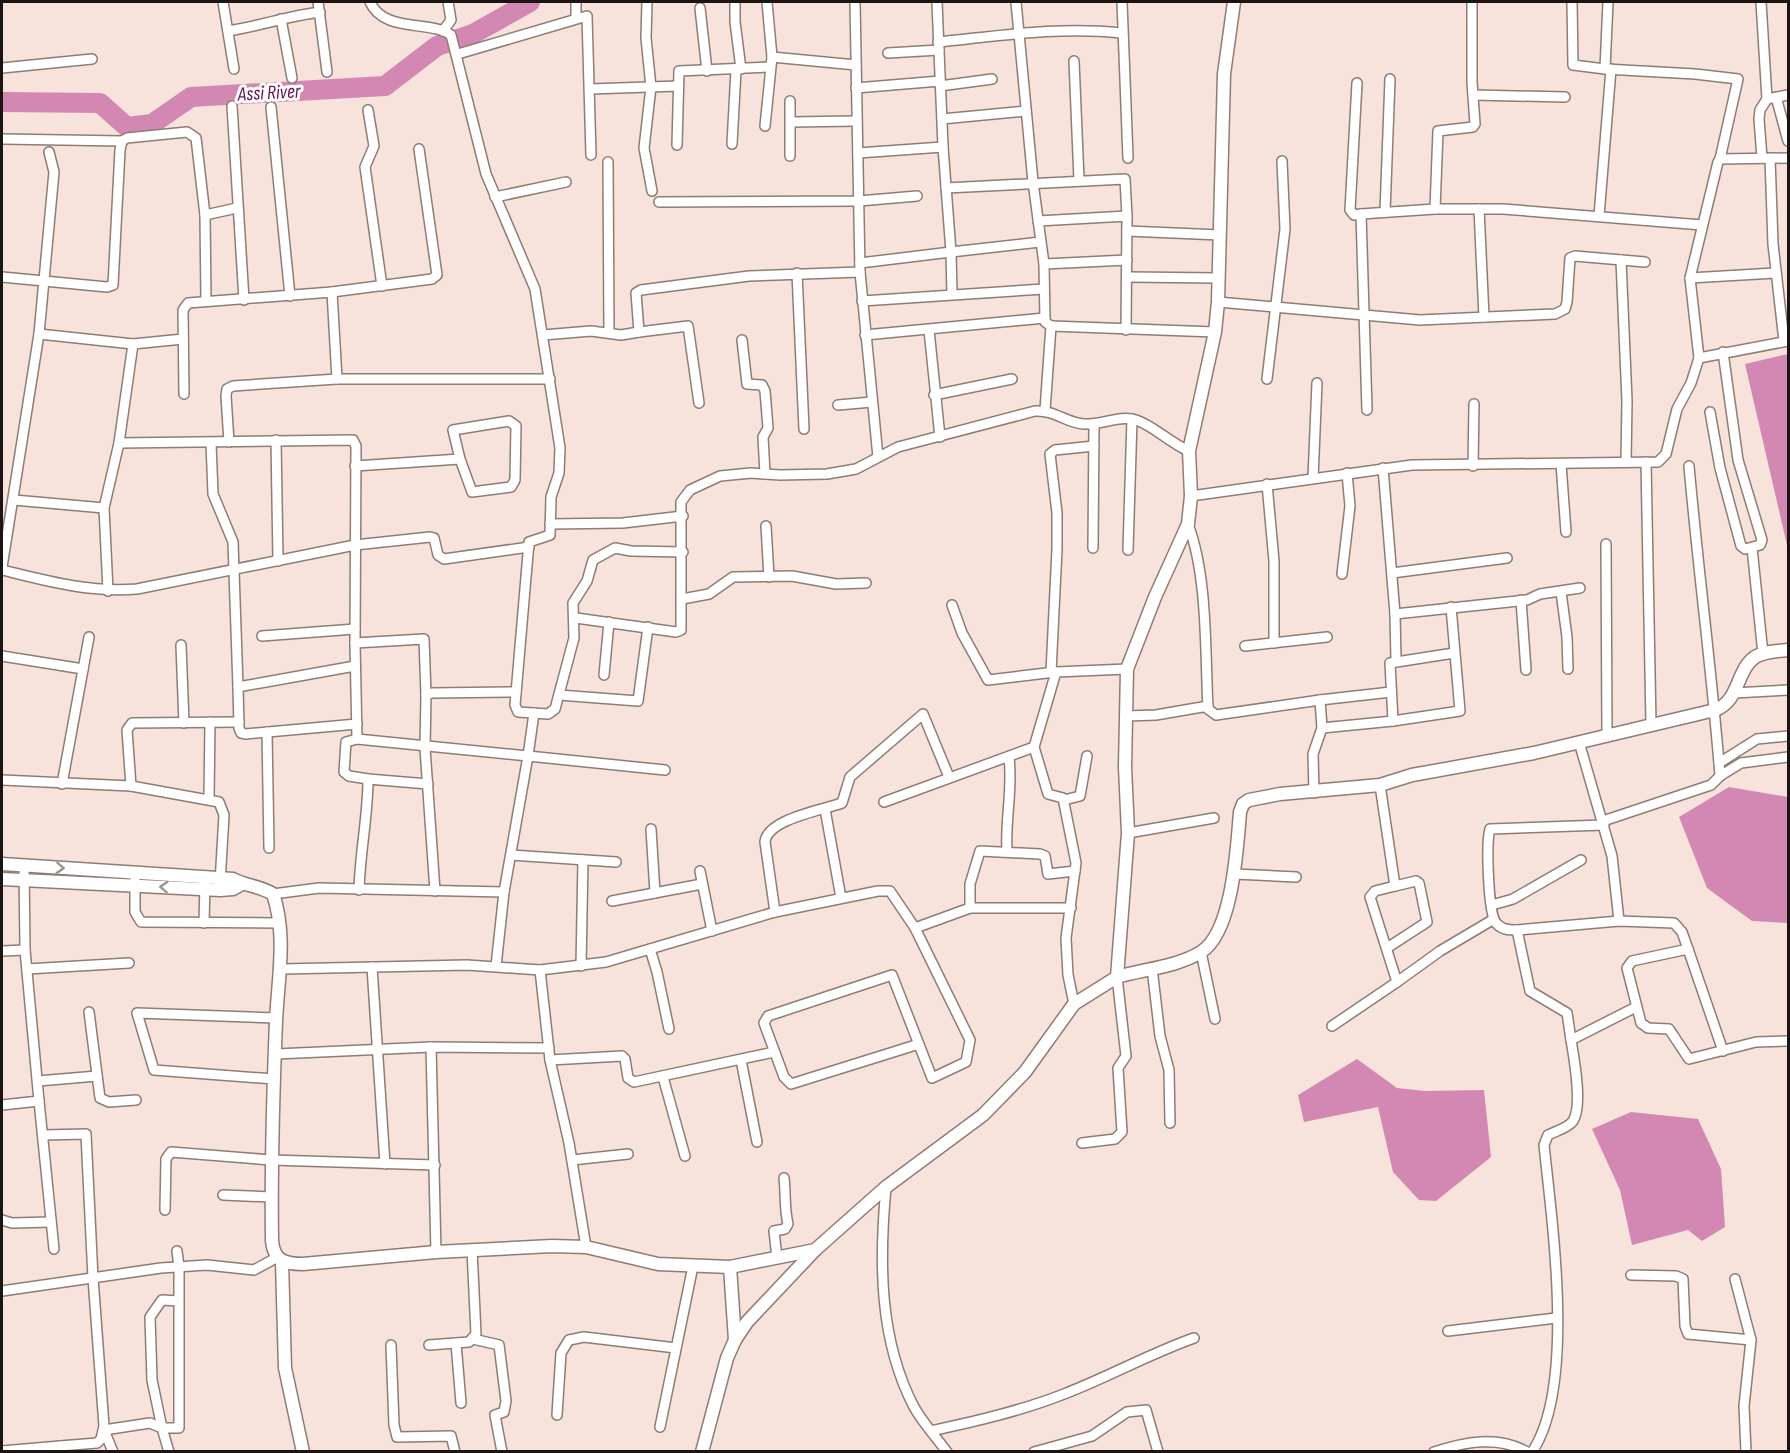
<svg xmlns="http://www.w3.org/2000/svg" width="1790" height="1453" font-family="'Sofia Sans Condensed',sans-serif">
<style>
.water{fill:#d288b3}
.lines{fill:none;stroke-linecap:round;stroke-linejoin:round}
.river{stroke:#d288b3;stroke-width:20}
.minor-casing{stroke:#8e7c75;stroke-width:12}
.tertiary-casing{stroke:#8e7c75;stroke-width:15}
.minor{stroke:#fff;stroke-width:9}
.tertiary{stroke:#fff;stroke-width:12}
.oneway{stroke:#989594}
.labels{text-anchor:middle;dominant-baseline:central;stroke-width:6;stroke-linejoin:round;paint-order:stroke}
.water-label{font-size:20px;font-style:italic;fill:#6b134f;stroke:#fff}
</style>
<rect width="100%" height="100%" fill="#f7e3db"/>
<!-- water -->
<g class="water">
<path d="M 1788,354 L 1788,544 L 1787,545 L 1745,364 Z"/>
<path d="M 1729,787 L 1788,797 L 1788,923 L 1752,921 L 1707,888 L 1679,817 Z"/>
<path d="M 1357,1059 L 1397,1088 L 1425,1091 L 1484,1090 L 1491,1157 L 1436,1201 L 1419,1200 L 1393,1172 L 1378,1107 L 1304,1122 L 1298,1095 Z"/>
<path d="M 1631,1112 L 1698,1119 L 1721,1169 L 1725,1227 L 1702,1241 L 1688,1230 L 1632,1245 L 1620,1190 L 1592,1129 Z"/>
</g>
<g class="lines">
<!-- river -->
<path class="river" d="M 2,102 L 100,103 L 127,127 L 152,124 L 191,97 L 385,86 L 437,46 L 473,34 L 530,2"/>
<!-- minor casing -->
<g class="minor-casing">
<g id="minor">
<path d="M 223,2 L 234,69"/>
<path d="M 318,2 L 327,72"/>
<path d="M 370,2 C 384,33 430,20 451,35 L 486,174 L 535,289 L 560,448 L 559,473 L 551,497 L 550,535 L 529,542 L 515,705 L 518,712 L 548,714 L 555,709 L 574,638 L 573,603 L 587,581 L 593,560 L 615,548 L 631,551 L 683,552"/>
<path d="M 576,2 L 576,18"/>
<path d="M 647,2 L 646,38 L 651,87 L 644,148 L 652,191"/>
<path d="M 735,2 L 735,22 L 741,69"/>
<path d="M 767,2 L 772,57"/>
<path d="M 855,2 L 860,272 L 878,457"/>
<path d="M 937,2 L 943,147"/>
<path d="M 1016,2 L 1033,182 L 1044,264 L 1045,322 L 1051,326 L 1045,410"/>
<path d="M 1122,2 L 1128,158"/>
<path d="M 1472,2 L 1472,82 L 1475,124 L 1473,127 L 1438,131 L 1435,209 L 1503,209 L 1702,225"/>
<path d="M 1572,2 L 1573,65 L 1605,69 L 1608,2"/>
<path d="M 1761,2 L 1767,99"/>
<path d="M 700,8 L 707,71"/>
<path d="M 281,19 L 292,78"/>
<path d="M 228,31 C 260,26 288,16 320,12"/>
<path d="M 443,31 L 451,20 L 448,2"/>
<path d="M 938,42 C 998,36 1061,26 1121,33"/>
<path d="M 888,53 L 939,50"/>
<path d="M 458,54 L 587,16 L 591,155"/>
<path d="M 1074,61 L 1079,180"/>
<path d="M 2,68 L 92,59"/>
<path d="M 1605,69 L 1695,74 L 1738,79 L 1720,159"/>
<path d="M 1357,83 L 1350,210 L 1354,215 L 1361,214"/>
<path d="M 940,86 L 992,79"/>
<path d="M 856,88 L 940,81"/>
<path d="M 590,89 L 678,86"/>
<path d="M 1473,95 L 1565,97"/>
<path d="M 1776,97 L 1788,141"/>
<path d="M 232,106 L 244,300"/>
<path d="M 271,107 L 290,296"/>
<path d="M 368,110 L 374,146 L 365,167 L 382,286"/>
<path d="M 942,119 L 1026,111"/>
<path d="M 791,122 L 856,121"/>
<path d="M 765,126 L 772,57 L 856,65"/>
<path d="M 2,139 L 122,141"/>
<path d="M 732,144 L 736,70"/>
<path d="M 677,145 L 679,71 L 770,67"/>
<path d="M 858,153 L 943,147 L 951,252 L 1040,242"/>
<path d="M 790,156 L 790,101"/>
<path d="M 1762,158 L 1759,119 L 1760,110 L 1767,99 L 1788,95"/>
<path d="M 1770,158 L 1773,244 L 1784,341"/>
<path d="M 608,162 L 609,333"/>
<path d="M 946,188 L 1125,179 L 1127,216"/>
<path d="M 495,197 L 566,182"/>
<path d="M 659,202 L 859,201 L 917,196"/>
<path d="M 1479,209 L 1484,317"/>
<path d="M 1385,212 L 1390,79"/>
<path d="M 1599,216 L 1611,69"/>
<path d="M 1038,221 L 1127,216 L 1126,330"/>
<path d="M 1127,231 L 1220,235"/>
<path d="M 1621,260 L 1627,401 L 1626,462"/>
<path d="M 860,263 L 951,252 L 952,294"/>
<path d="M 1044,264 L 1127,260"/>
<path d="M 797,273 L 804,429"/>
<path d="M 2,277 L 107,287 L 113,285 L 120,150 L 122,141 L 127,138 L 187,132 L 196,138 L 205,215"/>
<path d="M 1127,277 L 1219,278"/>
<path d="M 1690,278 L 1775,273"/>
<path d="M 332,292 L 432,279 L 437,275 L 419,149"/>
<path d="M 206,301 L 205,215 L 237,208"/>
<path d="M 862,301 L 1044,289"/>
<path d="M 1218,302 L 1420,320 L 1555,314 L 1565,309 L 1567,302 L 1570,258 L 1575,256 L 1645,262"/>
<path d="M 1051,326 L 1215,332"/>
<path d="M 929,330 L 940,437"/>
<path d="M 639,332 L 688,326 L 699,403"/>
<path d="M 543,335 L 591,331 L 621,335 L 639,332 L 636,293 L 641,290 L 749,276 L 860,272"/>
<path d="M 865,335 L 1045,318"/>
<path d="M 742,340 L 747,384 L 762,385 L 765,391 L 768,428 L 763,437 L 765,474"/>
<path d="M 133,344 L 183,339"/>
<path d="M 1699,358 L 1690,278 L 1718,162 L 1720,159 L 1788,158"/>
<path d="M 1267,379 L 1285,229 L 1282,161"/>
<path d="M 184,394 L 183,310 L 188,303 L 332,292 L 337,379"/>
<path d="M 934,395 L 1012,379"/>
<path d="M 838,405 L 872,402"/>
<path d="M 1367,410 L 1361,214 L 1435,209"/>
<path d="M 1710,412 L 1720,468 L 1741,546 L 1745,549 L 1760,545 L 1762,540 L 1738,460 L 1723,352"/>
<path d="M 276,440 L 278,561"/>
<path d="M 229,442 L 226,396 L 227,389 L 233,386 L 337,379 L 550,379"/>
<path d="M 119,443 L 353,440 L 356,446 L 355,643 L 357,739 L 528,756 L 534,713"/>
<path d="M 211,443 L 213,494 L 233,542 L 238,687"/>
<path d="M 1646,462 L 1651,724"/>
<path d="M 1561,464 L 1566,532"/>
<path d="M 355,466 L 460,459 L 472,492 L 511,487 L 515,480 L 516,426 L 509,421 L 453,430 L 460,459"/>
<path d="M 1473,466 L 1474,404"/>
<path d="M 1383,468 L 1395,614 L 1396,660"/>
<path d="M 1313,478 L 1317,383"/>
<path d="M 1267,484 L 1274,561 L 1274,643"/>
<path d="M 1191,496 L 1412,465 L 1658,462 L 1666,454 L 1677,409 L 1691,383 L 1699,358 L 1788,341"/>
<path d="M 14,500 L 104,508 L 119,443 L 133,344 L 39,334"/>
<path d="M 104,508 L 108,591"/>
<path d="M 550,524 L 623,523 L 683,516"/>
<path d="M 1188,524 C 1208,577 1205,652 1208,709 L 1216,715 L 1320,700 L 1322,728 L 1313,754 L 1314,793"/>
<path d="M 766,526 L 769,577"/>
<path d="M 1606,544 L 1607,735"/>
<path d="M 1093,548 L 1094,424"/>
<path d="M 1752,548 L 1763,654"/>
<path d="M 1128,550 L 1132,419"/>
<path d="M 2,567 L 39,334 L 54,172 L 49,152"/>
<path d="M 2,570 C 47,581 90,593 137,589 L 355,545 L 430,537 L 434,538 L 438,555 L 444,559 L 529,547"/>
<path d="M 1392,573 L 1507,558"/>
<path d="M 1342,574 L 1350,506 L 1347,473"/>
<path d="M 1561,592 L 1567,637 L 1568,669"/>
<path d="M 682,599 L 709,594 L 733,577 L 792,576 L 836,584 L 866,583"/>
<path d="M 1521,600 L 1526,670"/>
<path d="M 952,605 L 962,633 L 988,680 L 1055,672"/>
<path d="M 1395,614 L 1527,600 L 1540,594 L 1580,588"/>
<path d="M 576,618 L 676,632 L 681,630 L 681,502 L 690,490 L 720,476 L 751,473 L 780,475 L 827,474 L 856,469 L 898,447 L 1035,411 C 1055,410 1066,423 1084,424 C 1101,425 1120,415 1136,420 C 1154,426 1170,443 1189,451"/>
<path d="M 262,636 L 355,629"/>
<path d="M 355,643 L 424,639 L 426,695"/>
<path d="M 181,645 L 184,723"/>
<path d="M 1245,646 L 1327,637"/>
<path d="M 2,656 L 83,669"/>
<path d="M 355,666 L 238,687 L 239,728 L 241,733 L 246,734 L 357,724"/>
<path d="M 1051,672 L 1057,549 L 1057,513 L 1050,454 L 1055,450 L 1094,446"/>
<path d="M 604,675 L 609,622"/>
<path d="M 1734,693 L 1788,690"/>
<path d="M 559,695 L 638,701 L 648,627"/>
<path d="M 1320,700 L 1391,692"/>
<path d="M 1126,716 L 1156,715 L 1208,706 L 1208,709"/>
<path d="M 1393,721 L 1390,663 L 1454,653"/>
<path d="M 1322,728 L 1393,721 L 1460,711 L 1451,607"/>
<path d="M 267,732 L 269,848"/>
<path d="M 357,739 L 346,742 L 344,772 L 349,776 L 368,779"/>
<path d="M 1579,742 L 1612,856 L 1619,921"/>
<path d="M 1034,747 L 1048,794 L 1063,798 L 1076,863 L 1066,938 L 1068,975 L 1074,1004"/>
<path d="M 1719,763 L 1757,739 L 1788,736"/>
<path d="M 1720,776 L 1741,763 L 1788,757"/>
<path d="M 2,780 L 131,786 L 219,802 L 224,815 L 220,883"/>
<path d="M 62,784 L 89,637"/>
<path d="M 131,786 L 127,730 L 132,723 L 239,722"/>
<path d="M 209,798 L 210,722"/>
<path d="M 1064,800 L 1080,796 L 1087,756"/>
<path d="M 884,802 L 1034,747 L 1056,672 L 1127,669"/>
<path d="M 825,809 L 841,898"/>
<path d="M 1603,821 L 1711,785 L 1720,776 C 1712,672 1698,569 1689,466"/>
<path d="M 1604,825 L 1490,829 C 1486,842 1488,913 1496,923 C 1502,930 1509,930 1517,930 L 1619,921 L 1674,923 L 1682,932 L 1688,949 L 1632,961 L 1627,968 L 1641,1023 L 1648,1028 L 1669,1029 L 1689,1059 L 1756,1042 L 1788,1041"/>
<path d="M 651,829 L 655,893"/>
<path d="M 1128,833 L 1214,818"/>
<path d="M 1007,851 C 1005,819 1013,789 1009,758"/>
<path d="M 511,855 L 616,862"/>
<path d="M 700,871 L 712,931"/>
<path d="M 1235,874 L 1296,877"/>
<path d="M 135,880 L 135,912 L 141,922 L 278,923"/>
<path d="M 359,890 C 360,852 368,816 368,779 L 428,784"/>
<path d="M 435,891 L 425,748 L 426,695 L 432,693 L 516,692"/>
<path d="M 273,894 L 319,888 L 504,892"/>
<path d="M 612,901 L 702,884"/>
<path d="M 1492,905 L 1513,899 L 1581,860"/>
<path d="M 970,908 L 970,884 L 980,851 L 1040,854 L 1045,856 L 1048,874 L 1075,871"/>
<path d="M 775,912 L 765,842 C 767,819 823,810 842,803 L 850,777 L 923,714 L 949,777"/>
<path d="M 204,923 L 205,883"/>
<path d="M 915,928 L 970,908 L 1071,908"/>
<path d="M 1517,930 L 1530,991 L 1567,1013 L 1571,1040 L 1636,1007"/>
<path d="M 1387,948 L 1427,922 L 1419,883 L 1416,881 L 1395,886"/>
<path d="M 650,949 L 657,972 L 669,1029"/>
<path d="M 1688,949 L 1723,1051"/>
<path d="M 2,951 L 25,950"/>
<path d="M 1201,952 L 1215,1019"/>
<path d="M 496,966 L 504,892 L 528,756 L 665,770"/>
<path d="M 581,966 L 583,860"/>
<path d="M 372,967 L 385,1164"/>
<path d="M 1152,968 L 1160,1036 L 1169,1070 L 1170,1123"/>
<path d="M 27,969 L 129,963"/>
<path d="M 282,969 L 467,965 L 540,970 L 606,962 L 775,912 L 878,891 L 890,891 L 915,928 L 970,1040 L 966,1062 L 932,1078 L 892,975 L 768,1016 L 764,1023 L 784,1077 L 791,1084 L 919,1044"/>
<path d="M 540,970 L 550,1060 L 569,1143 L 586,1247"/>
<path d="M 1397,982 L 1440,951 L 1494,919"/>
<path d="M 89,1012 L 100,1098 L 109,1102 L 136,1100"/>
<path d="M 1332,1026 L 1397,982 L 1370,897 L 1375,891 L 1395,886 L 1380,785"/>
<path d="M 431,1047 L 436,1252"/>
<path d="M 276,1054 L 431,1047 L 549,1048"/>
<path d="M 550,1060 L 622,1056 L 625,1059 L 628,1078 L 634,1082 L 774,1052"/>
<path d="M 741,1060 L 757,1142"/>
<path d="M 663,1077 L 685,1156"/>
<path d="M 274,1079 L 154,1070 L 137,1013 L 276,1018"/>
<path d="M 38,1081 L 97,1076"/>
<path d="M 39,1101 L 54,1249"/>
<path d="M 2,1105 L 39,1101 L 25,950 L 24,866"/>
<path d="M 43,1135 L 86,1134 L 93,1278 L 104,1426 L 101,1439 L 97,1443 L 60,1446 L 61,1452"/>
<path d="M 1082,1143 L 1115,1139 L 1122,1132 L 1118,1068 L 1126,1056 L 1117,977"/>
<path d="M 572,1160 L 628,1154"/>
<path d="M 886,1187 C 879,1262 879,1340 914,1407 C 923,1423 936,1437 947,1452"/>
<path d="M 223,1195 L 271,1197"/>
<path d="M 165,1210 L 166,1159 L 171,1152 L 271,1160 L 435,1165"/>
<path d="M 2,1220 L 12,1223 L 51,1222"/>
<path d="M 177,1251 L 179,1267 L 179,1428 L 162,1428 L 152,1380 L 150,1317 L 162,1300 L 179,1301"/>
<path d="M 777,1258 L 774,1231 L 785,1229 L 788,1224 C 784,1208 786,1194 784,1178"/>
<path d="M 1631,1275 L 1676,1276 L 1683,1279 L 1685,1326 L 1688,1334 L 1751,1340 L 1744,1406 L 1746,1452"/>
<path d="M 1735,1279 L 1751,1340"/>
<path d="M 2,1291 L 161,1268 L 207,1265 L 254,1270 L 276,1258"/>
<path d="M 1448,1331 L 1556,1318"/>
<path d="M 473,1339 L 499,1345 L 506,1401 L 504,1412 L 495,1415 L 502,1452"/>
<path d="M 456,1343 L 461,1403"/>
<path d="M 391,1345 L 394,1425 L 397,1437 L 451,1436 L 455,1452"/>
<path d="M 429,1345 L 469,1342 L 476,1334 L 472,1250"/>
<path d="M 557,1415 L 561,1353 L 569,1340 L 584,1337 L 676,1348"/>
<path d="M 660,1427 L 693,1266"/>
<path d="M 931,1431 C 976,1421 1021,1411 1064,1394 C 1108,1377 1149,1354 1194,1338"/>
<path d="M 2,1451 L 60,1446"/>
<path d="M 113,1452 L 104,1430 L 150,1423 L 162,1428 L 169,1452"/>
<path d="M 1034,1452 L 1092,1436 L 1127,1412 L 1146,1410 L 1158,1452"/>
<path d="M 1434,1452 C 1464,1442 1498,1435 1527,1452"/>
<path d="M 1532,1452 C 1576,1387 1552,1223 1544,1145 L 1548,1135 C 1556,1131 1568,1128 1573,1121 C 1583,1106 1574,1058 1571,1040"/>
</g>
</g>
<!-- tertiary casing -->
<g class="tertiary-casing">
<g id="tertiary">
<path d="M 2,864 L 233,879 C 246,886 260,886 273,894 C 287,935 278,979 276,1021 C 273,1095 271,1168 272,1241 C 274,1261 285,1264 303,1264 L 436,1252 L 552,1246 L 586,1247 L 658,1264 L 730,1267"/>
<path d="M 2,879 L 220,890 L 233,889 L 242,884"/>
<path d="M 1117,977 C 1144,969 1177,967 1201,952 C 1233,932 1237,847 1240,812 L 1243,804 L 1249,800 L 1280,794 L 1380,785 L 1412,775 L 1534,753 L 1715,710 C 1740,701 1736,670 1755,657 C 1765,651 1778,651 1788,650"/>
<path d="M 282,1262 L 285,1368 L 303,1452"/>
<path d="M 735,1340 L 747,1322 L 815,1250"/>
<path d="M 702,1452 L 727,1358 L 735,1340 L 730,1267 L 815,1250 L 886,1187 L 983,1115 L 1025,1072 L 1074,1004 L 1117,977 L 1128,833 L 1125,767 L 1127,669 L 1155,597 L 1188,524 L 1191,496 L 1189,451 L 1215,332 L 1218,302 L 1224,74 L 1234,2"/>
</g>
</g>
<!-- minor -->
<use href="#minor" class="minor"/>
<!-- tertiary -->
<use href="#tertiary" class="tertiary"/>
</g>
<!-- one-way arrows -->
<defs><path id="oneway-chevron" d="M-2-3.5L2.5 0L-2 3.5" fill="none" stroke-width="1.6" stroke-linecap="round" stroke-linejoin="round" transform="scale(1.5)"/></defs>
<g class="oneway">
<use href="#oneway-chevron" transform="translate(60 868) rotate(4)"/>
<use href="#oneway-chevron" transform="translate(164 887) rotate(-177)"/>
</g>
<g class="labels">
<!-- water labels -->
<g class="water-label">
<text transform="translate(269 93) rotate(-3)">Assi River</text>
</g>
</g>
<!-- border -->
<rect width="1790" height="1453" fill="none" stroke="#1b1412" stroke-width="6"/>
</svg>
